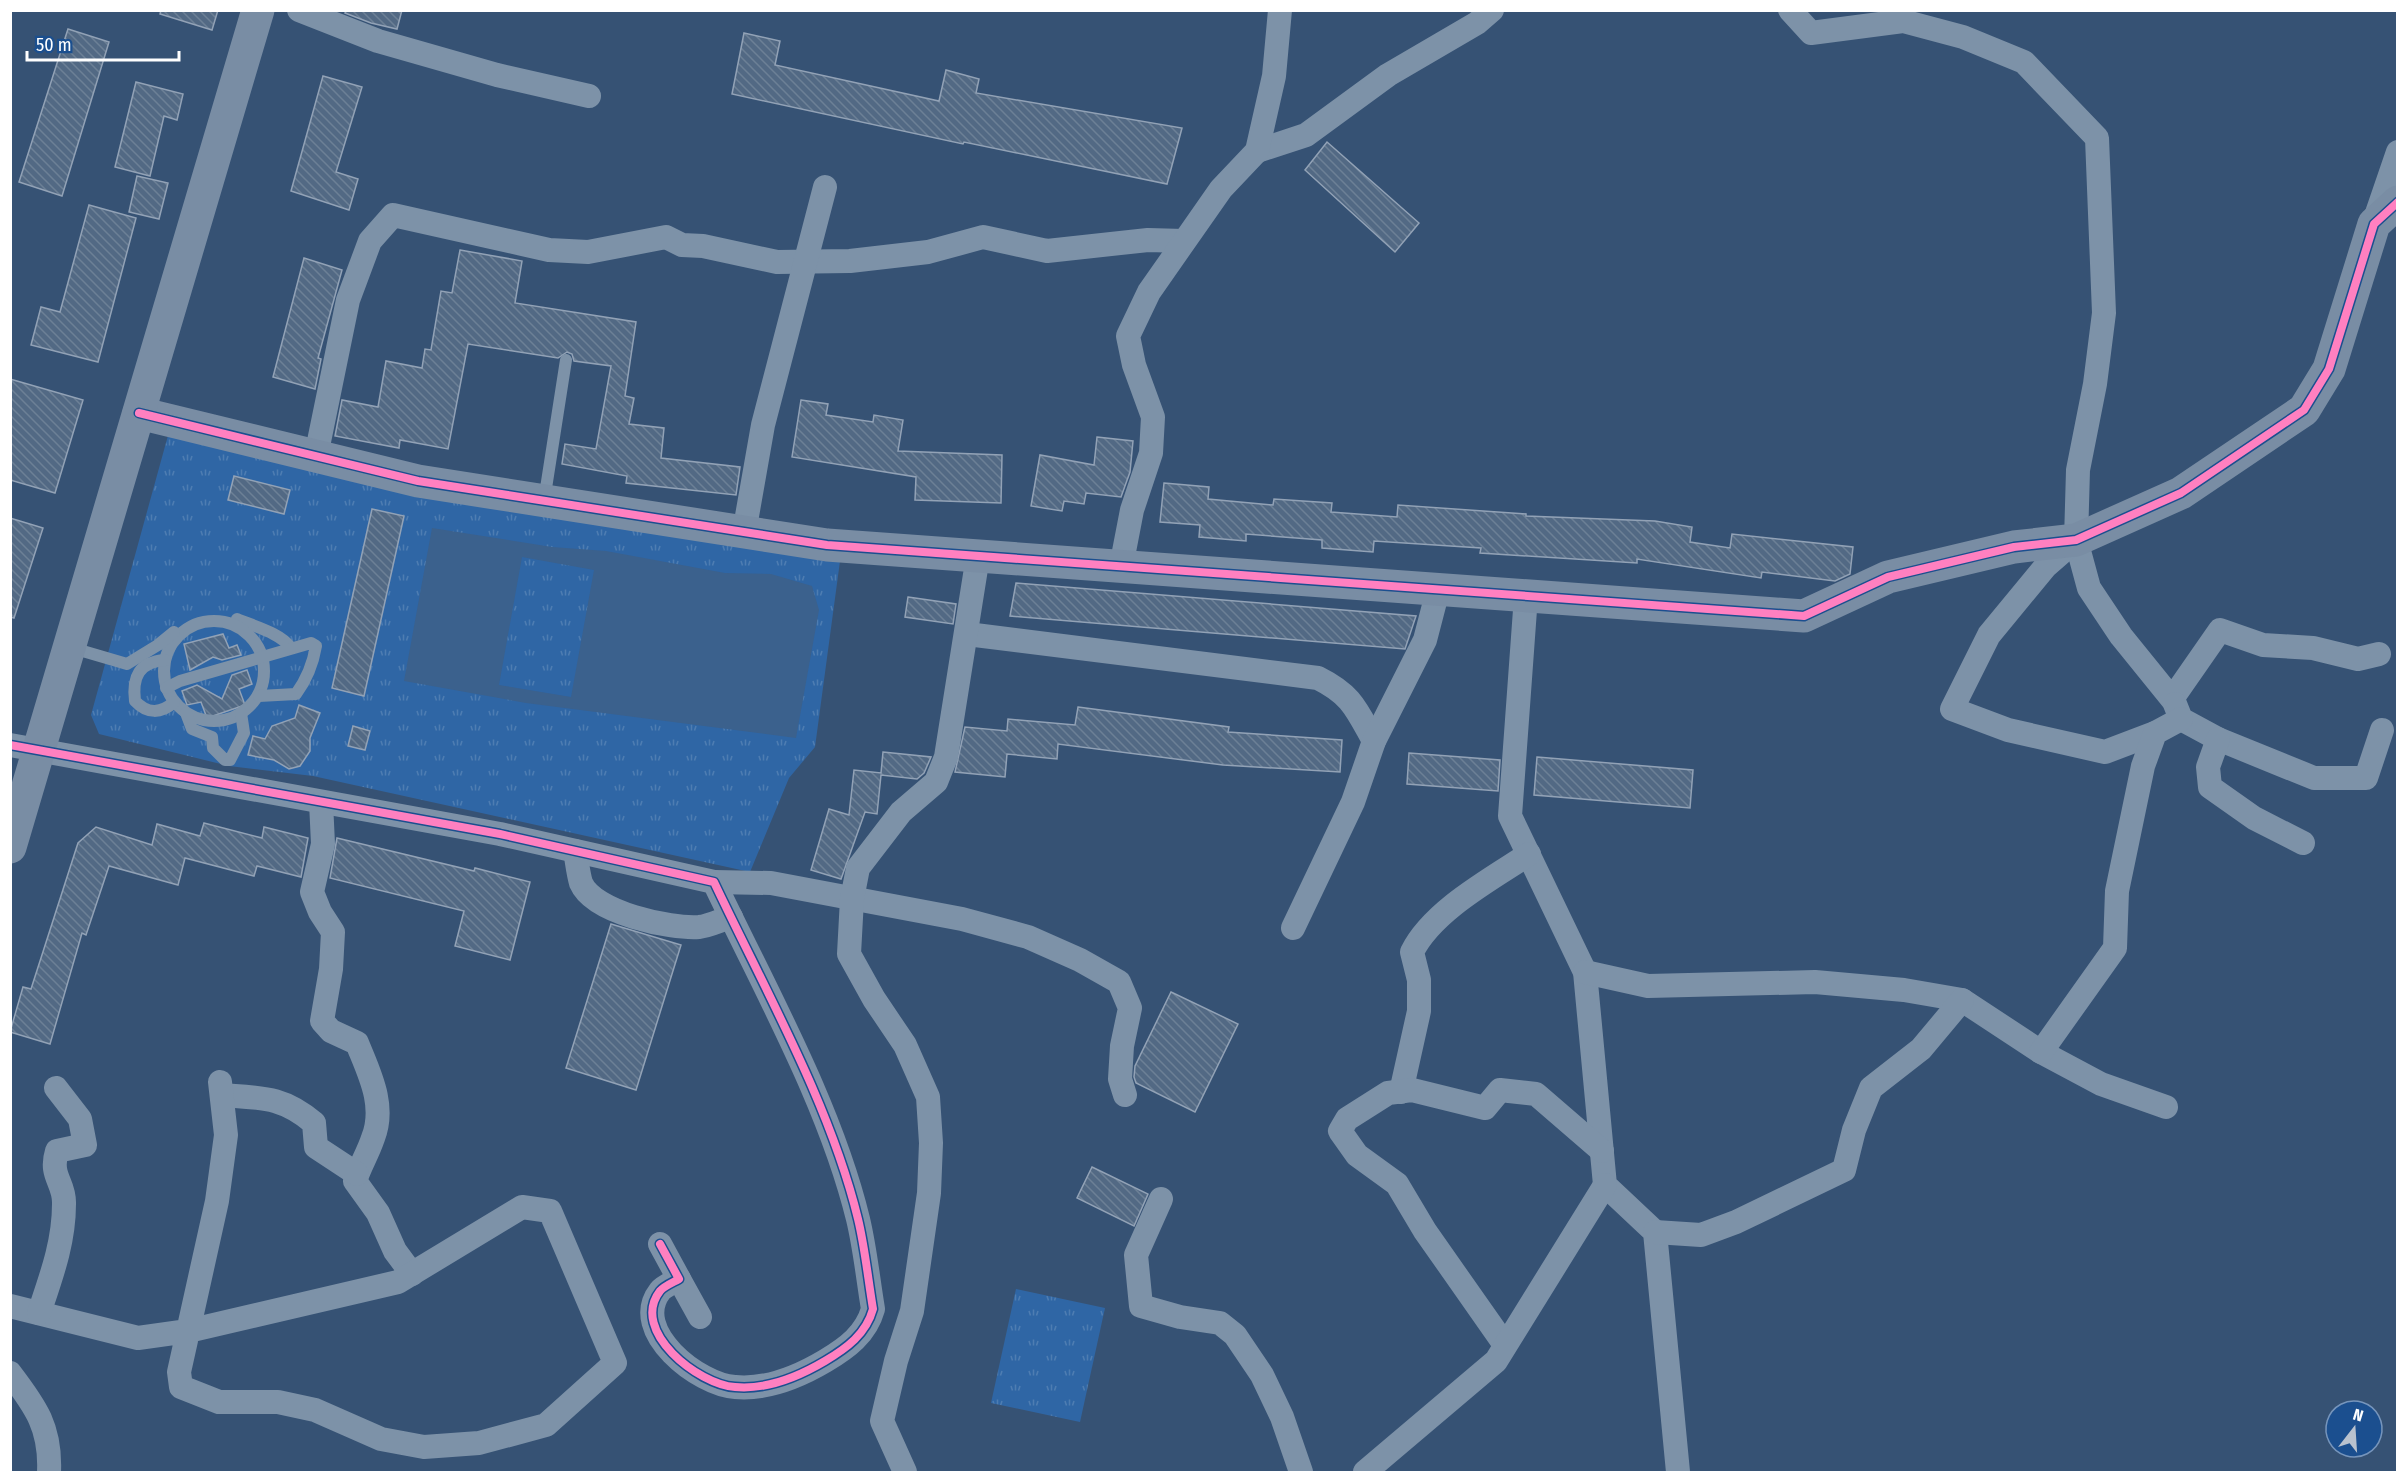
<svg xmlns="http://www.w3.org/2000/svg" width="2408" height="1483" font-family="'Fira Sans Condensed',sans-serif">
<style>
.park{fill:url(#park-tufts)}
.water{fill:#3b618d;fill-rule:evenodd}
.building{fill:url(#building-back-hatch);stroke:#92a2b6;stroke-width:1.5}
.lines{fill:none;stroke-linecap:round;stroke-linejoin:round}
.lane{stroke:#7d92a8;stroke-width:12}
.street{stroke:#7d92a8;stroke-width:24}
.secondary{stroke:#798da4;stroke-width:33}
.cycleway-casing{stroke:#1b4f8f;stroke-width:11}
.cycleway{stroke:#ff80c0;stroke-width:8}
</style>
<defs>
<pattern id="park-tufts" width="24" height="20" patternUnits="userSpaceOnUse" patternTransform="scale(1.5)"><rect width="24" height="20" fill="#2f66a5"/><path d="M3 7l-1-3M5 7V3M7 7l1-3M15 17l-1-3M17 17v-4M19 17l1-3" fill="none" stroke="#4e7db2"/></pattern>
<pattern id="building-back-hatch" width="6" height="6" patternUnits="userSpaceOnUse" patternTransform="scale(1.5)"><rect width="6" height="6" fill="#526984"/><path d="M-1 5l2 2M0 0l6 6M5-1l2 2" fill="none" stroke="#6c8096"/></pattern>
</defs>
<rect width="100%" height="100%" fill="#365274"/>
<!-- park -->
<g class="park">
<path d="M 172,421 L 840,561 L 815,747 L 789,778 L 750,872 L 313,776 L 229,766 L 99,734 L 91,715 Z"/>
<path d="M 1016,1289 L 1105,1308 L 1080,1422 L 991,1403 Z"/>
</g>
<!-- water -->
<path class="water" d="M 432,528 L 552,547 L 606,551 L 725,573 L 771,574 L 812,586 L 819,610 L 796,738 L 526,703 L 404,681 ZM 522,557 L 594,570 L 571,697 L 499,685 Z"/>
<!-- building -->
<g class="building">
<path d="M 161,10 L 218,10 L 212,30 L 160,14 Z"/>
<path d="M 346,10 L 402,10 L 397,29 L 371,23 L 345,13 Z"/>
<path d="M 68,29 L 109,42 L 62,196 L 19,182 Z"/>
<path d="M 744,33 L 780,41 L 775,65 L 939,101 L 946,70 L 979,79 L 976,93 L 1182,128 L 1167,184 L 964,142 L 963,144 L 732,94 Z"/>
<path d="M 323,76 L 362,87 L 336,172 L 358,179 L 349,210 L 291,191 Z"/>
<path d="M 136,82 L 183,94 L 177,120 L 164,116 L 150,176 L 115,167 Z"/>
<path d="M 1327,142 L 1419,223 L 1395,252 L 1305,170 Z"/>
<path d="M 137,176 L 168,183 L 159,219 L 129,212 Z"/>
<path d="M 89,205 L 136,218 L 98,362 L 31,345 L 41,307 L 60,312 Z"/>
<path d="M 460,250 L 522,261 L 515,303 L 636,322 L 625,396 L 634,398 L 629,424 L 664,428 L 661,458 L 740,467 L 736,495 L 626,483 L 627,476 L 562,464 L 565,444 L 596,449 L 611,366 L 574,361 L 572,354 L 567,352 L 558,358 L 468,344 L 448,449 L 400,440 L 399,448 L 335,436 L 342,400 L 378,407 L 386,361 L 422,368 L 425,349 L 431,350 L 441,291 L 452,293 Z"/>
<path d="M 304,258 L 342,270 L 318,358 L 321,359 L 315,389 L 273,377 Z"/>
<path d="M 10,379 L 83,400 L 55,493 L 10,480 Z"/>
<path d="M 801,400 L 828,404 L 826,415 L 873,422 L 874,415 L 903,420 L 898,451 L 1002,455 L 1001,503 L 915,500 L 916,477 L 792,457 Z"/>
<path d="M 1097,437 L 1133,441 L 1130,472 L 1121,497 L 1086,493 L 1084,504 L 1064,501 L 1062,511 L 1031,506 L 1040,455 L 1094,465 Z"/>
<path d="M 234,476 L 290,490 L 284,514 L 228,500 Z"/>
<path d="M 1164,483 L 1209,487 L 1208,499 L 1273,505 L 1274,499 L 1332,503 L 1331,512 L 1397,517 L 1398,505 L 1526,514 L 1526,516 L 1655,521 L 1692,527 L 1690,542 L 1730,548 L 1732,534 L 1853,547 L 1850,574 L 1835,581 L 1762,572 L 1761,578 L 1637,559 L 1637,563 L 1480,553 L 1481,548 L 1374,541 L 1373,552 L 1322,548 L 1322,540 L 1246,534 L 1246,541 L 1199,537 L 1200,525 L 1160,522 Z"/>
<path d="M 372,509 L 404,516 L 364,696 L 332,688 Z"/>
<path d="M 10,518 L 43,528 L 14,618 L 10,617 Z"/>
<path d="M 1016,583 L 1416,616 L 1405,649 L 1010,616 Z"/>
<path d="M 908,597 L 956,604 L 953,624 L 905,617 Z"/>
<path d="M 223,634 L 229,648 L 237,645 L 241,655 L 222,660 L 213,657 L 190,670 L 184,644 Z"/>
<path d="M 247,670 L 252,684 L 239,689 L 245,705 L 207,718 L 201,702 L 187,705 L 182,691 L 197,685 L 222,699 L 232,675 Z"/>
<path d="M 299,705 L 320,713 L 310,738 L 310,751 L 300,766 L 289,769 L 274,760 L 248,755 L 253,736 L 265,739 L 272,726 L 295,718 Z"/>
<path d="M 1078,707 L 1229,727 L 1228,732 L 1342,740 L 1340,772 L 1223,765 L 1058,744 L 1057,759 L 1007,754 L 1005,777 L 955,772 L 965,727 L 1007,731 L 1008,719 L 1075,725 Z"/>
<path d="M 353,726 L 370,731 L 365,750 L 348,746 Z"/>
<path d="M 883,752 L 931,757 L 924,773 L 917,779 L 881,775 L 877,814 L 865,812 L 841,879 L 811,870 L 829,809 L 849,815 L 854,770 L 881,773 Z"/>
<path d="M 1409,753 L 1500,760 L 1498,791 L 1407,784 Z"/>
<path d="M 1537,757 L 1693,770 L 1690,808 L 1534,795 Z"/>
<path d="M 204,823 L 262,838 L 264,827 L 308,838 L 301,877 L 257,866 L 254,876 L 185,858 L 178,885 L 109,866 L 86,935 L 82,933 L 50,1044 L 10,1032 L 23,987 L 31,989 L 78,843 L 96,827 L 152,845 L 157,824 L 200,836 Z"/>
<path d="M 337,838 L 474,871 L 475,868 L 530,882 L 510,960 L 455,946 L 464,911 L 330,878 Z"/>
<path d="M 611,924 L 681,945 L 636,1090 L 566,1068 Z"/>
<path d="M 1171,992 L 1238,1024 L 1195,1112 L 1136,1083 L 1134,1077 L 1135,1066 Z"/>
<path d="M 1092,1167 L 1148,1194 L 1134,1226 L 1077,1198 Z"/>
</g>
<g class="lines">
<!-- lane -->
<g class="lane">
<path d="M 544,501 L 566,360"/>
<path d="M 237,619 C 253,626 281,633 291,648"/>
<circle cx="214" cy="671" r="50"/>
<path d="M 69,647 L 127,664 L 158,645 L 174,632"/>
<path d="M 165,660 C 139,662 132,677 135,701 C 147,714 161,714 174,702"/>
<path d="M 166,688 L 180,681 L 311,643 L 316,646 C 313,664 307,679 296,694 L 259,696"/>
<path d="M 186,713 L 192,729 L 212,737 L 213,748 L 225,760 L 230,760 L 244,733 L 241,713"/>
</g>
<!-- street -->
<g class="street">
<path d="M 299,10 L 378,41 L 497,75 L 589,96"/>
<path d="M 1790,10 L 1811,33 L 1903,21 L 1963,37 L 2024,62 L 2097,138 L 2104,313 L 2095,384 L 2078,470 L 2076,540 L 2089,588 L 2121,636 L 2172,699 L 2220,630 L 2263,645 L 2313,648 L 2358,659 L 2379,654"/>
<path d="M 1257,151 L 1306,135 L 1388,75 L 1477,23 L 1492,10"/>
<path d="M 2374,222 L 2398,152"/>
<path d="M 316,456 L 348,300 L 370,241 L 393,215 L 549,250 L 588,252 L 666,237 L 682,245 L 703,246 L 777,262 L 850,261 L 928,252 L 983,237 L 1047,251 L 1148,240 L 1184,241"/>
<path d="M 744,533 L 763,425 L 825,187"/>
<path d="M 2076,540 L 2045,567 L 1989,635 L 1952,709 L 2008,730 L 2105,752 L 2155,733"/>
<path d="M 1121,567 L 1132,510 L 1151,453 L 1153,417 L 1134,365 L 1128,336 L 1149,292 L 1221,189 L 1257,151 L 1274,76 L 1280,10"/>
<path d="M 1526,596 L 1510,816 L 1585,972 L 1605,1185 L 1655,1232 L 1678,1472"/>
<path d="M 967,634 L 1318,678 C 1352,695 1356,709 1374,741"/>
<path d="M 2175,704 L 2181,719 L 2218,739 L 2314,778 L 2366,778 L 2382,730"/>
<path d="M 2218,739 L 2208,767 L 2210,787 L 2254,818 L 2303,843"/>
<path d="M 10,745 L 500,834 L 714,882 C 764,988 830,1104 858,1219 C 865,1248 868,1279 873,1309 C 866,1334 847,1348 825,1361 C 798,1377 767,1390 735,1387 C 699,1385 629,1331 660,1291 C 664,1286 674,1282 679,1279 L 660,1244"/>
<path d="M 321,802 L 323,844 L 312,892 L 320,912 L 333,932 L 331,969 L 322,1021 L 331,1031 L 357,1043 C 369,1073 386,1105 373,1138 C 368,1153 360,1166 355,1181 L 378,1213 L 395,1251 L 412,1274"/>
<path d="M 575,851 C 577,861 578,873 581,883 C 594,913 670,929 699,927 C 709,926 721,920 731,917"/>
<path d="M 714,882 L 771,883 L 962,919 L 1028,937 L 1080,960 L 1119,982 L 1130,1008 L 1122,1046 L 1120,1079 L 1125,1095"/>
<path d="M 1293,928 L 1353,802 L 1374,741 L 1425,640 L 1438,590"/>
<path d="M 1585,972 L 1648,986 L 1815,982 L 1904,990 L 1962,1000 L 2041,1052 L 2101,1084 L 2166,1107"/>
<path d="M 2041,1052 L 2115,948 L 2117,891 L 2143,766 L 2155,733 L 2181,719"/>
<path d="M 1401,1092 L 1419,1011 L 1419,980 L 1412,952 C 1432,911 1491,879 1529,854"/>
<path d="M 222,1095 C 261,1098 282,1096 314,1123 L 316,1147 L 357,1174"/>
<path d="M 1161,1199 L 1136,1255 L 1141,1306 L 1180,1317 L 1220,1323 L 1235,1335 L 1262,1375 L 1282,1417 L 1301,1472"/>
<path d="M 1655,1232 L 1701,1235 L 1736,1222 L 1844,1170 L 1854,1130 L 1871,1088 L 1921,1049 L 1962,1000"/>
<path d="M 679,1279 L 700,1317"/>
<path d="M 10,1306 L 138,1338 L 188,1331 L 398,1282 L 522,1207 L 550,1211 L 615,1363 L 546,1425 L 479,1443 L 424,1447 L 381,1439 L 315,1410 L 278,1402 L 219,1402 L 181,1387 L 179,1372 L 217,1201 L 226,1135 L 220,1082"/>
<path d="M 39,1313 C 51,1277 64,1243 64,1204 C 65,1182 49,1177 57,1151 L 85,1145 L 80,1119 L 56,1088"/>
<path d="M 1505,1345 L 1425,1231 L 1397,1184 L 1357,1155 L 1340,1131 L 1347,1119 L 1388,1093 L 1412,1090 L 1485,1108 L 1500,1090 L 1536,1094 L 1602,1151"/>
<path d="M 10,1373 C 36,1407 51,1428 49,1472"/>
<path d="M 905,1472 L 882,1421 L 896,1361 L 912,1311 L 929,1193 L 931,1143 L 928,1097 L 905,1045 L 874,999 L 849,954 L 852,899 L 858,868 L 901,812 L 936,782 L 946,757 L 978,556"/>
<path d="M 1365,1472 L 1496,1361 L 1605,1185"/>
</g>
<!-- secondary -->
<g class="secondary">
<path d="M 139,413 L 418,481 L 827,545 L 1804,616 L 1888,577 L 2014,547 L 2076,540 L 2181,493 L 2304,410 L 2329,369 L 2374,224 L 2398,202"/>
<path d="M 10,847 L 258,10"/>
</g>
<!-- cycleway casing -->
<g class="cycleway-casing">
<g id="cycleway">
<path d="M 139,413 L 418,481 L 827,545 L 1804,616 L 1888,577 L 2014,547 L 2076,540 L 2181,493 L 2304,410 L 2329,369 L 2374,224 L 2398,202"/>
<path d="M 10,745 L 500,834 L 714,882 C 764,988 830,1104 858,1219 C 865,1248 868,1279 873,1309 C 866,1334 847,1348 825,1361 C 798,1377 767,1390 735,1387 C 699,1385 629,1331 660,1291 C 664,1286 674,1282 679,1279 L 660,1244"/>
</g>
</g>
<!-- cycleway -->
<use href="#cycleway" class="cycleway"/>
</g>
<!-- border -->
<rect width="2408" height="1483" fill="none" stroke="#ffffff" stroke-width="24"/>
<!-- north arrow -->
<g transform="translate(2354 1429) rotate(17)"><circle r="28" fill="#1b4f8f" stroke="#7695bc" stroke-width="1.5"/>
<path d="M0-4.5L10 22L0 15L-10 22Z" fill="#b9c2ce"/>
<text y="-9" font-size="16" font-weight="bold" text-anchor="middle" fill="#ffffff">N</text>
</g>
<!-- scale -->
<path d="M27 51v9h152v-9" fill="none" stroke="#ffffff" stroke-width="3"/>
<text x="36" y="51" font-size="18" fill="#ffffff" stroke="#1b4f8f" stroke-width="4.5" paint-order="stroke">50 m</text>
</svg>
